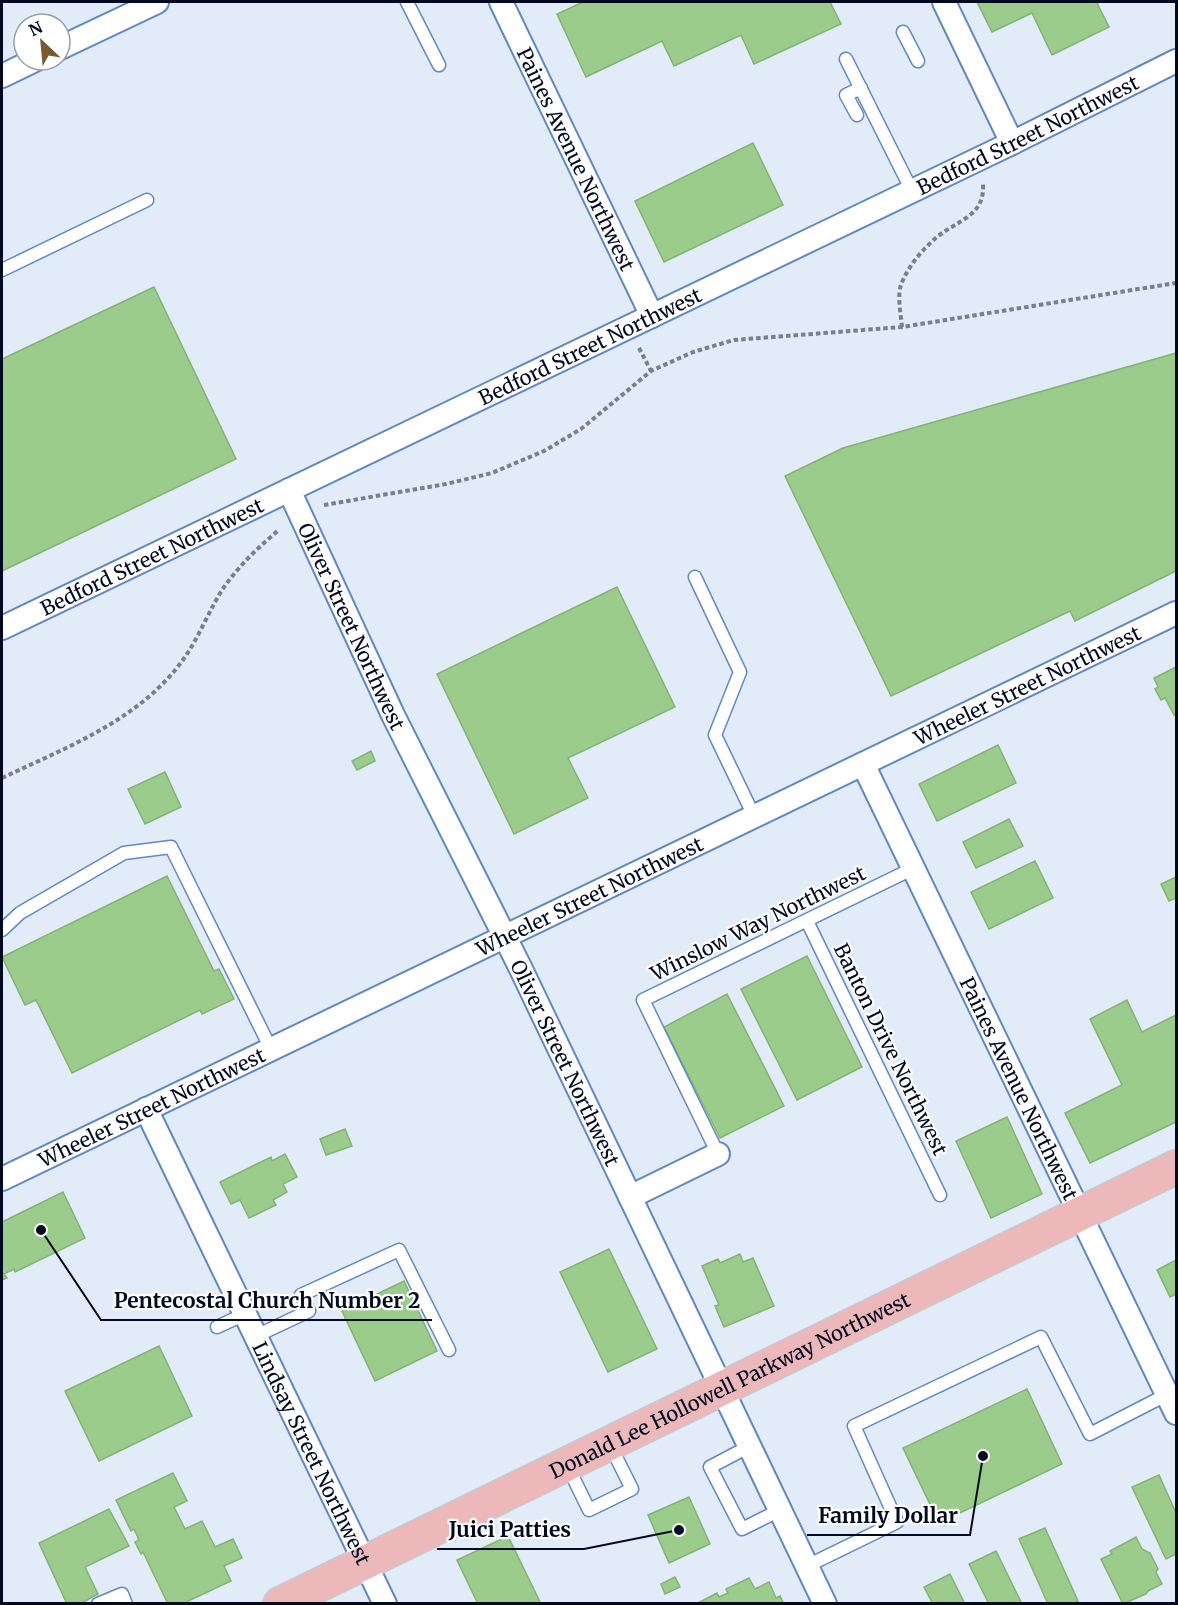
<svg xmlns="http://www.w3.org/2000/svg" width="1178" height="1605" font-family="Merriweather,serif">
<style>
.building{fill:#9bcc8c;stroke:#83b374;stroke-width:1.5}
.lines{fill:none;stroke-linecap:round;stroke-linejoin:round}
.lane-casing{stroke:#6188c3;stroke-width:15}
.street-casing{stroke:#6188c3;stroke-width:26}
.primary-casing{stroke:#c7c9ce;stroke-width:36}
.path{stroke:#778091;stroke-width:4;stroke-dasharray:4.5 3;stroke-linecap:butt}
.lane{stroke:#fff;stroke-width:12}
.street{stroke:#fff;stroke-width:22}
.primary{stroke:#ecb8b9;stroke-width:33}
.labels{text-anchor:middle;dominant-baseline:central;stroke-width:4.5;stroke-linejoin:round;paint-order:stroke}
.street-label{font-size:20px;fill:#010a20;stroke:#fff}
.leader{fill:none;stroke:#010a20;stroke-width:2}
.callout-dot{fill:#010a20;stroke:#fff;stroke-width:2}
.callout-label{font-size:21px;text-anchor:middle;font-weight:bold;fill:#010a20;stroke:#fff;stroke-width:4.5;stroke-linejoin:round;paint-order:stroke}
</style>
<rect width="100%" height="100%" fill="#e2ebf8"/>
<!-- building -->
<g class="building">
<path d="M 583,2 L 830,2 L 841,24 L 754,64 L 741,35 L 674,66 L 662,41 L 586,77 L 557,14 Z"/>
<path d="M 977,2 L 1100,2 L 1097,3 L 1109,27 L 1052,55 L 1032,13 L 992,32 Z"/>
<path d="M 753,143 L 783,205 L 664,262 L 635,201 Z"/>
<path d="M 154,287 L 236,459 L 2,571 L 2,359 Z"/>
<path d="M 1176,353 L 1176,571 L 1075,621 L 1070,611 L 891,696 L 785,476 L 843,448 Z"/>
<path d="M 617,587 L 675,707 L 568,758 L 588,798 L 514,834 L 437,674 Z"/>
<path d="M 1176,667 L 1176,714 L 1174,715 L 1165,698 L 1161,700 L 1155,689 L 1158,687 L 1154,678 Z"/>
<path d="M 998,745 L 1016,783 L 937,821 L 919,784 Z"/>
<path d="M 371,751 L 375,761 L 357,770 L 352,761 Z"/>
<path d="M 165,772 L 181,807 L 145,824 L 128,789 Z"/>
<path d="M 1009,819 L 1023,846 L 976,868 L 963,842 Z"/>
<path d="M 1035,861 L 1053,898 L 989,929 L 971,892 Z"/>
<path d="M 167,876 L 214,971 L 219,969 L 234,999 L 202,1014 L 200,1010 L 72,1073 L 36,1000 L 25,1005 L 2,957 Z"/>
<path d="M 1176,877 L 1176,898 L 1169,901 L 1161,884 Z"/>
<path d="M 807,956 L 862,1067 L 797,1100 L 741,989 Z"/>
<path d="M 727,994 L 784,1106 L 720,1138 L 664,1027 Z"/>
<path d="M 1127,1000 L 1142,1032 L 1176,1015 L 1176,1122 L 1090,1163 L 1065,1113 L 1122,1085 L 1090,1019 Z"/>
<path d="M 1007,1117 L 1042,1194 L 991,1218 L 956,1141 Z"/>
<path d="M 345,1129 L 352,1146 L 326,1155 L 320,1139 Z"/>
<path d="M 285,1154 L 297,1177 L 283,1184 L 287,1192 L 273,1200 L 276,1205 L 249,1218 L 240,1200 L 231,1204 L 220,1182 L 271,1157 L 272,1161 Z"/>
<path d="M 63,1192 L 85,1238 L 15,1272 L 14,1269 L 4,1274 L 7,1278 L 2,1280 L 2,1222 Z"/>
<path d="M 609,1249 L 657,1349 L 608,1372 L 560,1272 Z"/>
<path d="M 740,1254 L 743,1262 L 753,1258 L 774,1306 L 724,1327 L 715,1306 L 719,1305 L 702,1266 L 718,1259 L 720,1263 Z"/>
<path d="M 1176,1260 L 1176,1294 L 1170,1297 L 1157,1270 Z"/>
<path d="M 404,1281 L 437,1351 L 375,1381 L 342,1311 Z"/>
<path d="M 159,1346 L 192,1416 L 99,1461 L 65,1391 Z"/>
<path d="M 1027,1389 L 1062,1464 L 939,1523 L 903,1448 Z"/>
<path d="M 173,1473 L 187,1501 L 174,1507 L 185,1529 L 202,1521 L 215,1547 L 233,1539 L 242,1558 L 224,1566 L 231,1581 L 182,1604 L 168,1604 L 143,1552 L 141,1554 L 135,1542 L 139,1540 L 134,1529 L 131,1531 L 116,1500 Z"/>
<path d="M 1159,1475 L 1176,1513 L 1176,1554 L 1166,1559 L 1132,1487 Z"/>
<path d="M 689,1497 L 710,1544 L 669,1563 L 648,1515 Z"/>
<path d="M 109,1509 L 129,1546 L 85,1567 L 98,1594 L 80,1604 L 67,1604 L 39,1543 Z"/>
<path d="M 1045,1528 L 1078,1601 L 1072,1604 L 1048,1604 L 1019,1539 Z"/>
<path d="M 508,1536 L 541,1604 L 478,1604 L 457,1560 Z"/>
<path d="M 1136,1537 L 1142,1549 L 1150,1553 L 1158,1569 L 1156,1572 L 1162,1584 L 1148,1591 L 1146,1594 L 1123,1604 L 1101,1559 L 1112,1554 L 1110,1551 Z"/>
<path d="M 996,1551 L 1022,1604 L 989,1604 L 969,1564 Z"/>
<path d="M 950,1574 L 965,1604 L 933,1604 L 924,1587 Z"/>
<path d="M 675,1577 L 680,1587 L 665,1594 L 661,1584 Z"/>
<path d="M 749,1578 L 755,1589 L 769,1582 L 776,1598 L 780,1596 L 784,1604 L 696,1604 L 717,1593 L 719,1597 L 728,1593 L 726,1589 Z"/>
</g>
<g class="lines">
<!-- lane casing -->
<g class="lane-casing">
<g id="lane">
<path d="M 407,2 L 439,65"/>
<path d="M 903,32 L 918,61"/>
<path d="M 846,59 L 912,191"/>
<path d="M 857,115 L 846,95 L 861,88"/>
<path d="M 2,270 L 147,200"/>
<path d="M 695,577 L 740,672 L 715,735 L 754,816"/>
<path d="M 807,921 L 940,1195"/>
<path d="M 2,930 L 20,913 L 124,853 L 171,847 L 271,1049"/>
<path d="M 718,1154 L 643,1000 L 914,868"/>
<path d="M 217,1327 L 245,1314"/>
<path d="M 256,1336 L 309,1311 L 301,1295 L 399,1250 L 449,1350"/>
<path d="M 750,1446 L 710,1467 L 742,1529 L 780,1510"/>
<path d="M 567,1465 L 589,1510 L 632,1489 L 610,1445"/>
<path d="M 807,1566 L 897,1522 L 854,1426 L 1041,1337 L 1090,1434 L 1168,1394"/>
<path d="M 98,1604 L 122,1594 L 126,1604"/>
</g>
</g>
<!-- street casing -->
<g class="street-casing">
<g id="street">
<path id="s1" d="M 501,2 L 652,316"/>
<path d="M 944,2 L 1012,143"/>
<path d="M 60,48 L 157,2"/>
<path d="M 2,76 L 35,60"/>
<path id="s2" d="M 289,490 L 393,715 L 520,967 L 825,1604"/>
<path id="s3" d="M 2,628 L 1012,143 L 1176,61"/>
<path id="s4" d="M 863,764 L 1176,1413"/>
<path id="s5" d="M 146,1109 L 385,1604"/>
<path id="s6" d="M 2,1179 L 1176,613"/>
<path d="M 630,1197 L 718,1154"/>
</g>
</g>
<!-- primary casing -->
<g class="primary-casing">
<g id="primary">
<path id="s7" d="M 280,1604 L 1176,1167"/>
</g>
</g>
<!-- path -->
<g class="path">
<path d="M 902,327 C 901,315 897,296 901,285 C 908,266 922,250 937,237 C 958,220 985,216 983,184"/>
<path d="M 639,348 L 651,371"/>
<path d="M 324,505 L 446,484 L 492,473 L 544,451 L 581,429 L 651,371 L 693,352 L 734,340 L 902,327 L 1176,283"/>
<path d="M 2,778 C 63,749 132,723 176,669 C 196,645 206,616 222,590 C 237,568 258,547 279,530"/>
</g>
<!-- lane -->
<use href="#lane" class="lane"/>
<!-- street -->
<use href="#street" class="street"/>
<!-- primary -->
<use href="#primary" class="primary"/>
</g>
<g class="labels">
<!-- street labels -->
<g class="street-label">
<text stroke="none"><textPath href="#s3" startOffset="1138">Bedford Street Northwest</textPath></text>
<text stroke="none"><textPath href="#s1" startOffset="174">Paines Avenue Northwest</textPath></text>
<text stroke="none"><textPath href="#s3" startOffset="652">Bedford Street Northwest</textPath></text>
<text stroke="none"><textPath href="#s3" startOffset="166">Bedford Street Northwest</textPath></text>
<text stroke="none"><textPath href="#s2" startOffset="150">Oliver Street Northwest</textPath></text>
<text stroke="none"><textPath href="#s6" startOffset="1138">Wheeler Street Northwest</textPath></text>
<text stroke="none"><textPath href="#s6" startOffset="652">Wheeler Street Northwest</textPath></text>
<text transform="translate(758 923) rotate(-26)">Winslow Way Northwest</text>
<text transform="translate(891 1049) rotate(64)">Banton Drive Northwest</text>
<text stroke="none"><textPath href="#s2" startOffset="636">Oliver Street Northwest</textPath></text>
<text stroke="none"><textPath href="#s4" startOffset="360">Paines Avenue Northwest</textPath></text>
<text stroke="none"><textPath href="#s6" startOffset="166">Wheeler Street Northwest</textPath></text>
<text stroke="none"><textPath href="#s7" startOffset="500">Donald Lee Hollowell Parkway Northwest</textPath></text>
<text stroke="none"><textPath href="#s5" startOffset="382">Lindsay Street Northwest</textPath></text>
</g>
</g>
<!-- callouts -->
<path class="leader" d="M41 1230L101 1320H432M983 1456L970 1535H807M679 1530L584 1549H437"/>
<g class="callout-dot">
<circle cx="41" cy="1230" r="6"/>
<circle cx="983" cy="1456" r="6"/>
<circle cx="679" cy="1530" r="6"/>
</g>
<g class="callout-label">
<text x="267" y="1308">Pentecostal Church Number 2</text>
<text x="888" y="1523">Family Dollar</text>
<text x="510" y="1537">Juici Patties</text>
</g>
<!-- border -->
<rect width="1178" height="1605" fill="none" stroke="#010a20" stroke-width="6"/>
<!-- north arrow -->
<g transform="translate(42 42) rotate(334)"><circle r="28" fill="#ffffff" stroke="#999da6" stroke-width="1.5"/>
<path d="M0-4.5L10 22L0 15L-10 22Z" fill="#775b2e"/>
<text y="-9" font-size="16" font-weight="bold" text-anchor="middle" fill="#010a20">N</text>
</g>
</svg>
